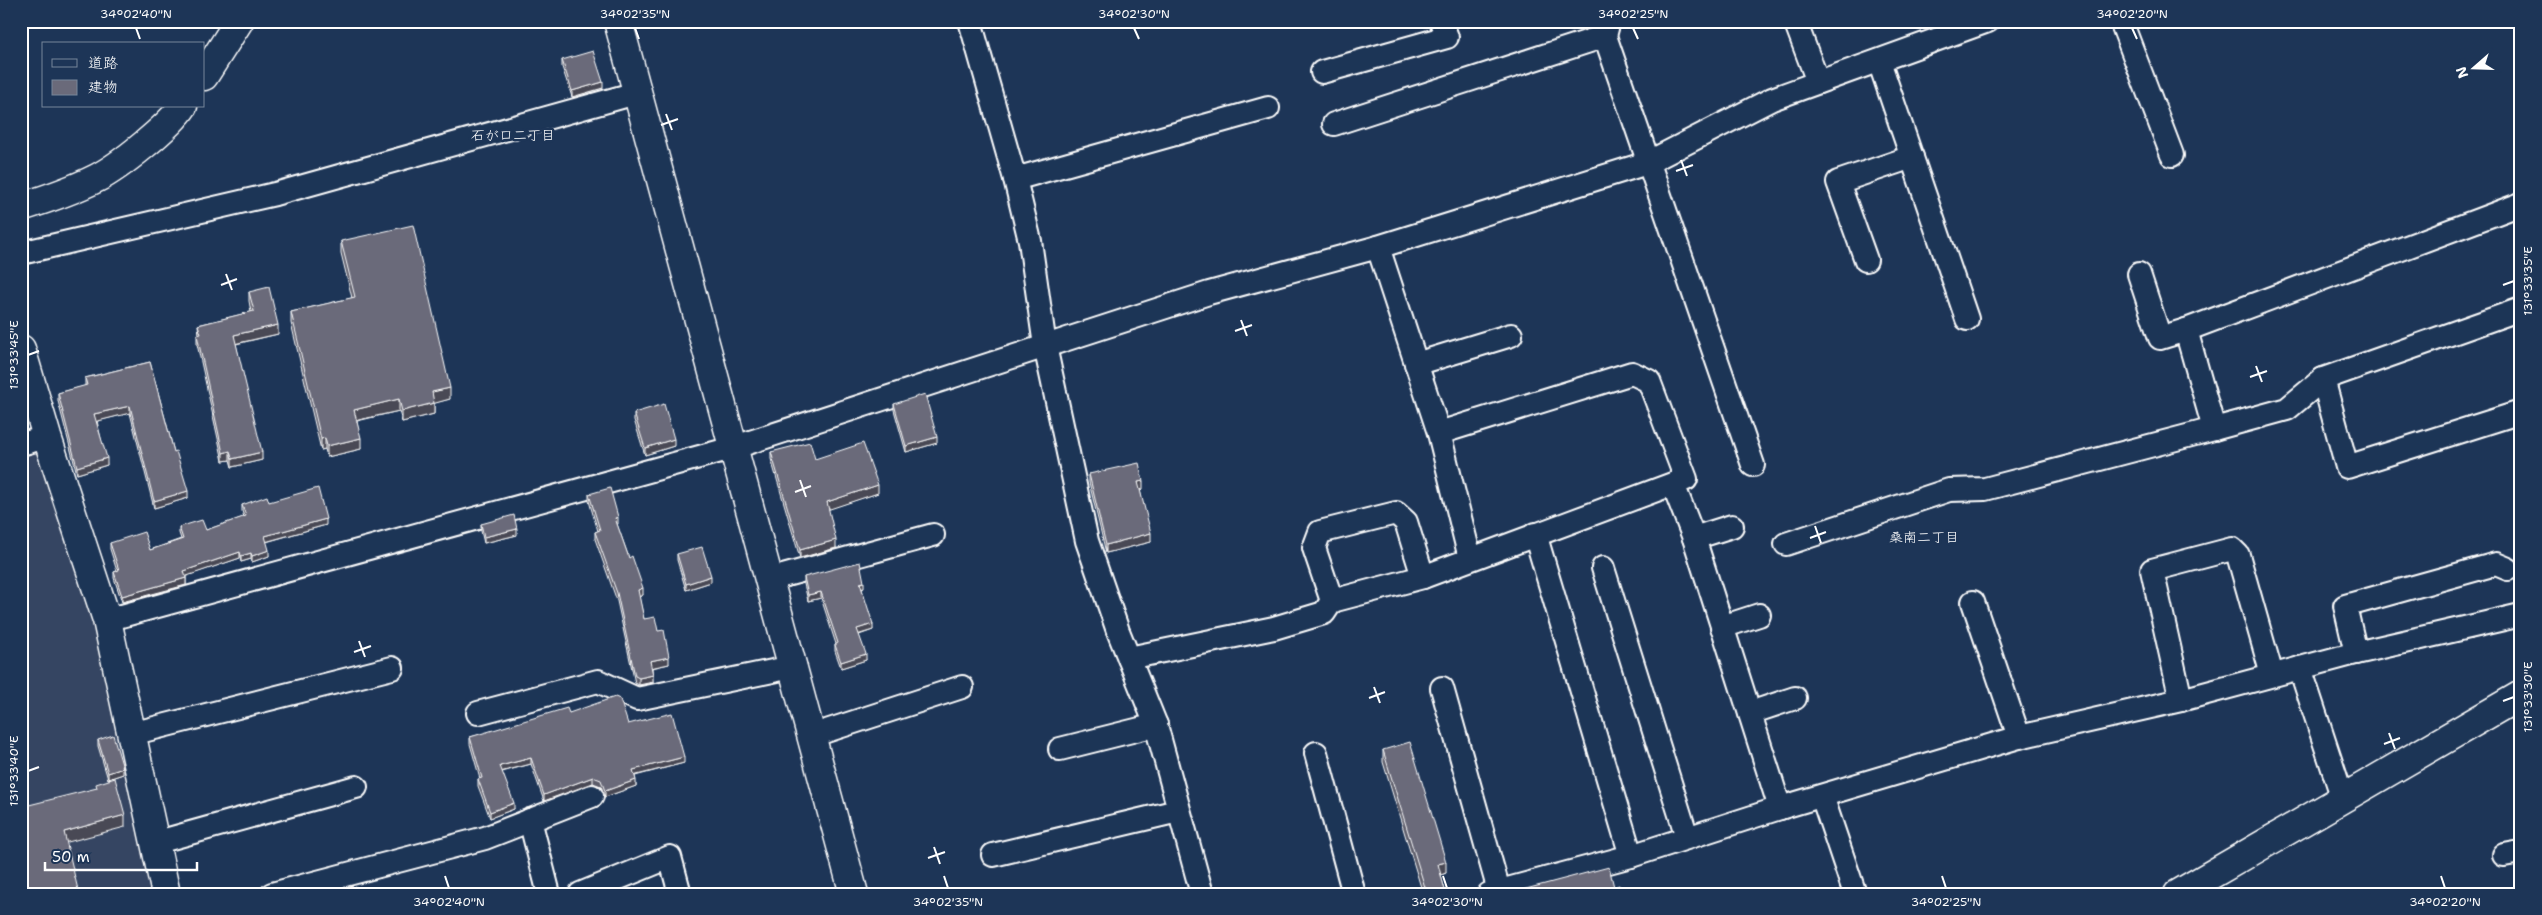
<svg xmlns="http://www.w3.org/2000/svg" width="2542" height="915" font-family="'Shantell Sans','Klee One',sans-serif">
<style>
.built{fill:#344562}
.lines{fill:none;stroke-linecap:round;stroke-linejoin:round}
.minor-casing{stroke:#fff;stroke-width:26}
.tertiary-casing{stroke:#fff;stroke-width:31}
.secondary-casing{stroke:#fff;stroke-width:31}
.minor{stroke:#1d3557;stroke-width:22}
.tertiary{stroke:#1d3557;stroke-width:28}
.secondary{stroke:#1d3557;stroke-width:28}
.wall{fill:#5b5b69;stroke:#fff}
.shaded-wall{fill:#4a4a55;stroke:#fff}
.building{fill:#6a6a7a;stroke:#fff}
.ticks{fill:none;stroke:#fff;stroke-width:2}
.labels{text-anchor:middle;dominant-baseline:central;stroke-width:5;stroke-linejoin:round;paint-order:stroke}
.neighbourhood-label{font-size:14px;fill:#fff;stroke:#1d3557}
.neatline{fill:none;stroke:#fff;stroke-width:2}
.ticks-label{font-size:12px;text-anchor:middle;fill:#fff}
</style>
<rect width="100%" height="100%" fill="#1d3557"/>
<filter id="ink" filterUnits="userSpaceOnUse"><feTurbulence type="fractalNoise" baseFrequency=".02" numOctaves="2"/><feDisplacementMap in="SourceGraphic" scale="10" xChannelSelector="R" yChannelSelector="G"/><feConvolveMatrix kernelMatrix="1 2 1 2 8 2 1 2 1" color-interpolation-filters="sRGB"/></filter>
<g filter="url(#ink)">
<!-- built -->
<path class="built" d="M 47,437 L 166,894 L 21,894 L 21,444 Z"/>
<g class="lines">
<!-- minor casing -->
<g class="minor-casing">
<g id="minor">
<path d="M 970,21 L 1015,179 L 1030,241 L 1045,346 L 1087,541 L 1118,631 L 1156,725 L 1202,894"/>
<path d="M 1609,21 L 1605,36 L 1753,465"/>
<path d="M 1795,21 L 1818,82"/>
<path d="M 2121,21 L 2172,155"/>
<path d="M 1879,61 L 1967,319"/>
<path d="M 1322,72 L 1447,37 L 1441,21"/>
<path d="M 1334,124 L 1605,36"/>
<path d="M 1015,179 L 1268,108"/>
<path d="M 1378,247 L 1439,433 L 1470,558"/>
<path d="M 21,253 L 275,194 L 636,93"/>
<path d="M 1866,260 L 1838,182 L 1912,157"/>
<path d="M 2139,274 L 2160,338 L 2186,330"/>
<path d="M 1416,364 L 1511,335"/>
<path d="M 2323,379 L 2347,467 L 2521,412"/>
<path d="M 2214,429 L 2287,409 L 2323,379 L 2521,309"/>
<path d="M 21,444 L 47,437"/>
<path d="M 1673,484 L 1694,538 L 1780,808"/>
<path d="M 1535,534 L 1631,856"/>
<path d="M 1694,538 L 1732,526"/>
<path d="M 1786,544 L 1949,490 L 1985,489 L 2214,429 L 2186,330 L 2521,204"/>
<path d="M 1603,568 L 1687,837"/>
<path d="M 768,580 L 933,535"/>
<path d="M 1332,601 L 1314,548 L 1320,532 L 1396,513 L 1406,522 L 1423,577"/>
<path d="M 1973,602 L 2019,737"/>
<path d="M 107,620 L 732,448 L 1209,293 L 1378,247 L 1647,163 L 1772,99 L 1988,21"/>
<path d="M 1722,627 L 1759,615"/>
<path d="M 2356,653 L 2345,606 L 2496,564 L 2508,569"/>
<path d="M 1129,658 L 1274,628 L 1324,613 L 1332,601 L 1423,577 L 1686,479 L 1649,381 L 1632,373 L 1439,433"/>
<path d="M 2300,668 L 2343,799"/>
<path d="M 1442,688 L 1499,891"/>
<path d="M 2181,700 L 2152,570 L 2232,549 L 2238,555 L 2272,675"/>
<path d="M 478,713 L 598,681 L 637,699 L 792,667"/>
<path d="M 1750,713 L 1795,698"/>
<path d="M 131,734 L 392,668"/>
<path d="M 811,736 L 962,687"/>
<path d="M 1060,749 L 1156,725"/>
<path d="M 1316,753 L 1354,894"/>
<path d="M 1822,796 L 1855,894"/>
<path d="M 530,820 L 549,894"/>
<path d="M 154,843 L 356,787"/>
<path d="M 993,855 L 1178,811"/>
<path d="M 2504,855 L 2521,852"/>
<path d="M 272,894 L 485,838 L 592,796"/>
<path d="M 580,894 L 670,857 L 680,894"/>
<path d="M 1489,894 L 1631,856 L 1780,808 L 2019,737 L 2181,700 L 2356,653 L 2521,615"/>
</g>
</g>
<!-- tertiary casing -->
<g class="tertiary-casing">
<g id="tertiary">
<path d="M 618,21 L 854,894"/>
<path d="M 21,349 L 47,437 L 107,620 L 166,894"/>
<path d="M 2178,894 L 2521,695"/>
</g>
</g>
<!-- secondary casing -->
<g class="secondary-casing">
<g id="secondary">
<path d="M 204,76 L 239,21"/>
<path d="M 21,207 C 47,199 73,190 97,178 C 119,167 170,126 183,106"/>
</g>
</g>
<!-- minor -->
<use href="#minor" class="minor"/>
<!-- tertiary -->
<use href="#tertiary" class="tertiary"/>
<!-- secondary -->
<use href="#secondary" class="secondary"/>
</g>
<!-- wall -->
<g class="wall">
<path d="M 562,60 L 603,88 L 572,97 L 562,67 Z"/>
<path d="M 341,241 L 450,399 L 434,403 L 434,414 L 402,422 L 399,411 L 357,421 L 361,449 L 327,457 L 325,449 L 321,450 L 291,323 L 291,312 L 352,298 L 341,253 Z"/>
<path d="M 249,292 L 278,334 L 236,344 L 262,460 L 232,467 L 230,460 L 223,461 L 197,344 L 197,335 L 199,335 L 198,325 L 251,312 L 249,301 Z"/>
<path d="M 150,362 L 174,452 L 188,498 L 154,508 L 130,413 L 97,421 L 107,465 L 77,474 L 58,401 L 58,393 L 85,386 L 85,378 Z"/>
<path d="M 894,404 L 937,443 L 906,452 L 894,410 Z"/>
<path d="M 634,413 L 674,446 L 645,455 L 634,420 Z"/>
<path d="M 771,452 L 815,459 L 878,493 L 828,509 L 836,548 L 800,558 L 771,459 Z"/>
<path d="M 1089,474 L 1143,489 L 1140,490 L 1151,542 L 1106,553 L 1089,482 Z"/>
<path d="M 589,494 L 618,524 L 617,524 L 629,558 L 643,595 L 639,597 L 644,619 L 658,631 L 669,664 L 652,668 L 653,682 L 639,685 L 635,683 L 617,601 L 595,539 L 595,532 L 598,531 L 589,501 Z"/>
<path d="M 269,502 L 326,525 L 266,542 L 269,556 L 252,562 L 251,559 L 241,562 L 240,558 L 186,576 L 186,585 L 122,602 L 114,578 L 114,572 L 117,571 L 110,549 L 110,543 L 150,550 L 181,539 L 179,533 L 179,527 L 206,530 L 244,517 L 242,511 L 242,505 Z"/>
<path d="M 481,524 L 517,535 L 484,543 L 481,531 Z"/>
<path d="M 677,554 L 711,582 L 686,590 L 677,560 Z"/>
<path d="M 804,577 L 864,588 L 862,589 L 873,630 L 859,635 L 866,660 L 841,668 L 835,651 L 835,645 L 836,644 L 821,598 L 808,601 L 804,584 Z"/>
<path d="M 569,713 L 628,724 L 684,763 L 635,776 L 636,786 L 605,797 L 601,786 L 593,783 L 544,801 L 531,764 L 502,772 L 514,809 L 490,818 L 478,786 L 478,779 L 480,779 L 470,744 L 470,737 Z"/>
<path d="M 98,740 L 123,774 L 108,779 L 98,746 Z"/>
<path d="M 1383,750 L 1446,873 L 1441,875 L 1446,894 L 1423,894 L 1383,762 Z"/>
</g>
<!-- shaded-wall -->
<g class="shaded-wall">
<path d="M 603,82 L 603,88 L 572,97 L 572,91 Z"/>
<path d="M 278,325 L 278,334 L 234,344 L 234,335 Z"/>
<path d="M 450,388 L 450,399 L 432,404 L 432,392 Z"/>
<path d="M 399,399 L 399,411 L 354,421 L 354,410 Z"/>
<path d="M 434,403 L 434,414 L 402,422 L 402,411 Z"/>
<path d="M 130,406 L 130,413 L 94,422 L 94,414 Z"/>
<path d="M 937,437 L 937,443 L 906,452 L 906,446 Z"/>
<path d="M 325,438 L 325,449 L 321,450 L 321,439 Z"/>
<path d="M 361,438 L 361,449 L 327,457 L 327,446 Z"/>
<path d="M 674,439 L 674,446 L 645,455 L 645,448 Z"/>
<path d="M 230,451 L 230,460 L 223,461 L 223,453 Z"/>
<path d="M 262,452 L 262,460 L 232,467 L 232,459 Z"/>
<path d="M 107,458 L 107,465 L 77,474 L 77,467 Z"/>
<path d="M 1143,481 L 1143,489 L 1138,490 L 1138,482 Z"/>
<path d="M 878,485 L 878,493 L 827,510 L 827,502 Z"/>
<path d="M 188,491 L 188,498 L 154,508 L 154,501 Z"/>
<path d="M 618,517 L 618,524 L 615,525 L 615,518 Z"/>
<path d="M 326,519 L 326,525 L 265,542 L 265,536 Z"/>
<path d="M 517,529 L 517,535 L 484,543 L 484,537 Z"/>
<path d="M 1151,533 L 1151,542 L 1106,553 L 1106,545 Z"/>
<path d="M 836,540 L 836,548 L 800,558 L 800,550 Z"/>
<path d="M 269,550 L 269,556 L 252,562 L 252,556 Z"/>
<path d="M 240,552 L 240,558 L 184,577 L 184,571 Z"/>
<path d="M 251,553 L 251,559 L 241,562 L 241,556 Z"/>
<path d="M 711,576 L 711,582 L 686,590 L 686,584 Z"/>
<path d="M 186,578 L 186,585 L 122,602 L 122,596 Z"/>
<path d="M 864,582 L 864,588 L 860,589 L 860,583 Z"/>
<path d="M 643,588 L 643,595 L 638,597 L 638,590 Z"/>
<path d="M 821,592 L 821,598 L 808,601 L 808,595 Z"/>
<path d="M 873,624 L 873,630 L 857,635 L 857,629 Z"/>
<path d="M 866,654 L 866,660 L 841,668 L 841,662 Z"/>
<path d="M 669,657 L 669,664 L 650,668 L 650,661 Z"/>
<path d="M 653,675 L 653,682 L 639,685 L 639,678 Z"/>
<path d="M 684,757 L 684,763 L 633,776 L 633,770 Z"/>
<path d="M 531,758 L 531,764 L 500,772 L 500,766 Z"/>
<path d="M 123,768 L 123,774 L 108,779 L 108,773 Z"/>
<path d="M 593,777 L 593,783 L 544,801 L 544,795 Z"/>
<path d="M 636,780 L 636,786 L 605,797 L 605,791 Z"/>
<path d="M 514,803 L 514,809 L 490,818 L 490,812 Z"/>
<path d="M 125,815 L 125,827 L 64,843 L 64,832 Z"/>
<path d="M 1446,862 L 1446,873 L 1438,876 L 1438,864 Z"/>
</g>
<!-- building -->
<g class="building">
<path d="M 593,51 L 603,82 L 572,91 L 562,60 Z"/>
<path d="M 413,225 L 450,388 L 432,392 L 434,403 L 402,411 L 399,399 L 354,410 L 361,438 L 327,446 L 325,438 L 321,439 L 291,312 L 355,297 L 341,241 Z"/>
<path d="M 269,287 L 278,325 L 234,335 L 262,452 L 232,459 L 230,451 L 223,453 L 197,335 L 201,334 L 198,325 L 254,311 L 249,292 Z"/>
<path d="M 150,362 L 174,452 L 176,451 L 188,491 L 154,501 L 130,406 L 94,414 L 107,458 L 77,467 L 58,393 L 87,385 L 85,378 Z"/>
<path d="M 925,394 L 937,437 L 906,446 L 894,404 Z"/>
<path d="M 664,404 L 674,439 L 645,448 L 634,413 Z"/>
<path d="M 810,442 L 815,459 L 863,443 L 878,485 L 827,502 L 836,540 L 800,550 L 771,452 Z"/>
<path d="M 1139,463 L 1143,481 L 1138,482 L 1151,533 L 1106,545 L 1089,474 Z"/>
<path d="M 318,488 L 326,519 L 265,536 L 269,550 L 252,556 L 251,553 L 241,556 L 240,552 L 184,571 L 186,578 L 122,596 L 114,572 L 119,570 L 110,543 L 144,532 L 150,550 L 183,539 L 179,527 L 202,520 L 206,530 L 246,516 L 242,505 L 267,496 L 269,502 Z"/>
<path d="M 610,488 L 618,517 L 615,518 L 629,558 L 632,556 L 643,588 L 638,590 L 644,619 L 655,617 L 658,631 L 664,630 L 669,657 L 650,661 L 653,675 L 639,678 L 635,676 L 617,593 L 595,532 L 600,530 L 589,494 Z"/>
<path d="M 514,515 L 517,529 L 484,537 L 481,524 Z"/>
<path d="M 702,547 L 711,576 L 686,584 L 677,554 Z"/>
<path d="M 860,562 L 864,582 L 860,583 L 873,624 L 857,629 L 866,654 L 841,662 L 835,645 L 838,643 L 821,592 L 808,595 L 804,577 Z"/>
<path d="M 615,697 L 620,699 L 628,724 L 672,713 L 684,757 L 633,770 L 636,780 L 605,791 L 601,780 L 593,777 L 544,795 L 531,758 L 500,766 L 514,803 L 490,812 L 478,779 L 482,778 L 470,737 L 567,708 L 569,713 Z"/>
<path d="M 113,735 L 123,768 L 108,773 L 98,740 Z"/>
<path d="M 1410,742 L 1446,862 L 1438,864 L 1446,894 L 1427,894 L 1383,750 Z"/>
<path d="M 115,778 L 125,815 L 64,832 L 79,894 L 21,894 L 21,807 L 97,788 L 96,784 Z"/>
<path d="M 1609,867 L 1614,887 L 1619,885 L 1622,894 L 1507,894 Z"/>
</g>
</g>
<!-- ticks -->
<path class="ticks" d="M 136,28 L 140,39M 635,28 L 639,39M 1134,28 L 1139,39M 1633,28 L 1638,39M 2132,28 L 2137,39M 666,114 L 672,130M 661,125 L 678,119M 1681,160 L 1687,176M 1676,171 L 1693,165M 226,274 L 232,290M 221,285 L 237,279M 2503,285 L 2514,281M 1241,320 L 1247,336M 1235,331 L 1252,325M 28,355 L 39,351M 2256,366 L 2262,382M 2250,377 L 2267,371M 800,480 L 806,497M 795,492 L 811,486M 1815,526 L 1821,543M 1810,538 L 1826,532M 359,641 L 365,657M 354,652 L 371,646M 1374,687 L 1380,703M 1369,698 L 1385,692M 2503,701 L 2514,697M 2389,733 L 2395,749M 2384,744 L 2400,738M 28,771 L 39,767M 934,847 L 940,864M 928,858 L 945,852M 445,876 L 449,888M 944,876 L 948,888M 1443,876 L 1447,888M 1942,876 L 1946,888M 2441,876 L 2445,888"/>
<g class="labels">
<!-- neighbourhood labels -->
<g class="neighbourhood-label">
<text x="513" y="135">石が口二丁目</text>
<text x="1924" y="537">桑南二丁目</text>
</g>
</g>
<!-- margin -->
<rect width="2542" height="915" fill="none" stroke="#1d3557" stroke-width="55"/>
<!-- legend -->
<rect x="42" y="42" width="162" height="65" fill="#1d3557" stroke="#77869a"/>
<rect x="52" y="59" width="25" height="8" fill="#1d3557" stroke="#77869a"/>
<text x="88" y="68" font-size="15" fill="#ffffff">道路</text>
<rect x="52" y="80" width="25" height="15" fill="#6a6a7a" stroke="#77869a"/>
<text x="88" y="92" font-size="15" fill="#ffffff">建物</text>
<!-- north arrow -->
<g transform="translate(2474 68) rotate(250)" stroke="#1d3557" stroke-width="4" paint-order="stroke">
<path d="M0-4L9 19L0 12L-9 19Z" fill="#ffffff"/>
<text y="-8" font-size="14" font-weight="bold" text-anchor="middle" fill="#ffffff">N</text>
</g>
<!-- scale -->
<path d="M45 862v8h152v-8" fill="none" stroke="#ffffff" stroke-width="2.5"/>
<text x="52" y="862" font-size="15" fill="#ffffff" stroke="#1d3557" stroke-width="4" paint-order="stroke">50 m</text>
<rect x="28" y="28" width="2486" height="860" class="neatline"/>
<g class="ticks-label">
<text x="136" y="18">34°02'40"N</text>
<text x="635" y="18">34°02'35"N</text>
<text x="1134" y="18">34°02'30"N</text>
<text x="1633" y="18">34°02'25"N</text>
<text x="2132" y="18">34°02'20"N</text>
<text transform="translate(2528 281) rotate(-90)" y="4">131°33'35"E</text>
<text transform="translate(14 355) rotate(-90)" y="4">131°33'45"E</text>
<text transform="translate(2528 697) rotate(-90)" y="4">131°33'30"E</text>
<text transform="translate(14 771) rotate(-90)" y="4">131°33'40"E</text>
<text x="449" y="906">34°02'40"N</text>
<text x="948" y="906">34°02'35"N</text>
<text x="1447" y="906">34°02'30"N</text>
<text x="1946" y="906">34°02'25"N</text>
<text x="2445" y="906">34°02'20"N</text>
</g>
</svg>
